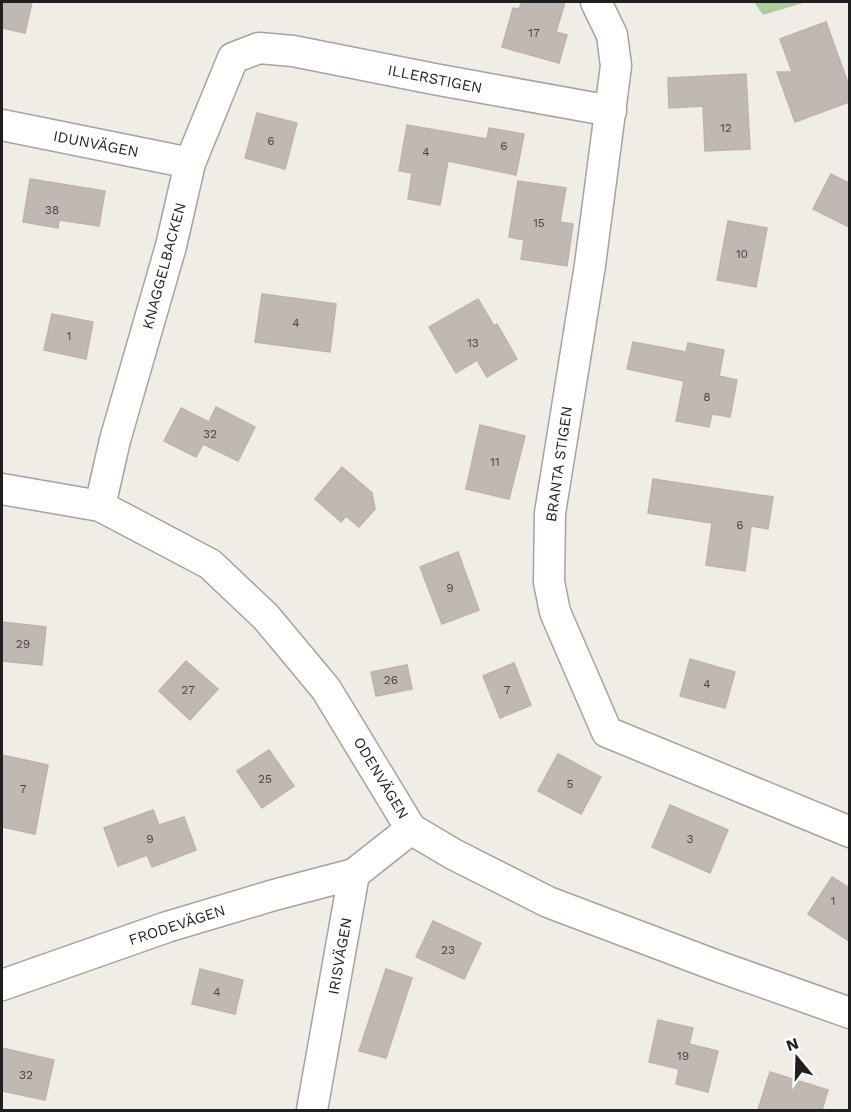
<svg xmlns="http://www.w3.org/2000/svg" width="851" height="1112" font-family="'Work Sans',sans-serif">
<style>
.forest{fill:#adce9c}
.building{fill:#c0b8b3;stroke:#c1b2a9;stroke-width:1.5}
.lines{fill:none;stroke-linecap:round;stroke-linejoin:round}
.street-casing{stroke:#a3a3a3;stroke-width:33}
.street{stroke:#fff;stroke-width:30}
.labels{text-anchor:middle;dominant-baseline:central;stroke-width:5;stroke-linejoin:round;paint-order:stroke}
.number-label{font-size:12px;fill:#474544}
.street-label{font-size:15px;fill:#1f1f1f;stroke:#fff}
</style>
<rect width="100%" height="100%" fill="#f0ece6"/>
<!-- forest -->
<path class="forest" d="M 754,2 L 806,2 L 763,15 Z"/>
<!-- building -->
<g class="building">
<path d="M 2,2 L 32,2 L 25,33 L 2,28 Z"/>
<path d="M 522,2 L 565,2 L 556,32 L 567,35 L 559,63 L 502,47 L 513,8 L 519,9 Z"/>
<path d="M 826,22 L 849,86 L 849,102 L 795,122 L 777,72 L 792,72 L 780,39 Z"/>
<path d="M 746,74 L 750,149 L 705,151 L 703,106 L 669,108 L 668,78 Z"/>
<path d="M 257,113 L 297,123 L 285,169 L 245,158 Z"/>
<path d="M 407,125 L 487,139 L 489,128 L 524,134 L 516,175 L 448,161 L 440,205 L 408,199 L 412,173 L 399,171 Z"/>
<path d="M 831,174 L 849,183 L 849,227 L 813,209 Z"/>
<path d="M 30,179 L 105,191 L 99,226 L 59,220 L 58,228 L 23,222 Z"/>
<path d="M 518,181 L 566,188 L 560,222 L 573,224 L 567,266 L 521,259 L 524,240 L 509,237 Z"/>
<path d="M 728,221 L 767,228 L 756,287 L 717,280 Z"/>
<path d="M 262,294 L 336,304 L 330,352 L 255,342 Z"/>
<path d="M 478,299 L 494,326 L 497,324 L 517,359 L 487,377 L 477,360 L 456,373 L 429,327 Z"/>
<path d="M 52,314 L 93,322 L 86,359 L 44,350 Z"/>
<path d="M 633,342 L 686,352 L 688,343 L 724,350 L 719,376 L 737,380 L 730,417 L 712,414 L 709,427 L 676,421 L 684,381 L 627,369 Z"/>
<path d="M 216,407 L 255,427 L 238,461 L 203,444 L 196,457 L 164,441 L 181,408 L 209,422 Z"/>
<path d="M 480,425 L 525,436 L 509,499 L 466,489 Z"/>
<path d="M 342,467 L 372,493 L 375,509 L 359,527 L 346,516 L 341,522 L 315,499 Z"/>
<path d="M 653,479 L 773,497 L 768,529 L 751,526 L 745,571 L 706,565 L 712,523 L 648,513 Z"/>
<path d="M 458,552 L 479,610 L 442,624 L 420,567 Z"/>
<path d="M 2,622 L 46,627 L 42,665 L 2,661 Z"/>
<path d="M 690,659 L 735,672 L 725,708 L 680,696 Z"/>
<path d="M 186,661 L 218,689 L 190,720 L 159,691 Z"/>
<path d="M 514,663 L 531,705 L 500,718 L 483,676 Z"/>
<path d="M 407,665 L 412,689 L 376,696 L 371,672 Z"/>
<path d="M 269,750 L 294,786 L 262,808 L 237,771 Z"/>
<path d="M 558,754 L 601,777 L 581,814 L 538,791 Z"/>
<path d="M 2,755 L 48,765 L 35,834 L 2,827 Z"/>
<path d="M 670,805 L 728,830 L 710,873 L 652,847 Z"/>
<path d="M 153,810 L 159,825 L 184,817 L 196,850 L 152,867 L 147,855 L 118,866 L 104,828 Z"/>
<path d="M 832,877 L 849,888 L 849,941 L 808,914 Z"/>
<path d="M 433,921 L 481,943 L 464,979 L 416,957 Z"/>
<path d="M 200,969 L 243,980 L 235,1014 L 192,1004 Z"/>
<path d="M 386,969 L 412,978 L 386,1058 L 359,1051 Z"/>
<path d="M 658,1020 L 693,1028 L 689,1044 L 718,1051 L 708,1092 L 676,1084 L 679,1069 L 649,1062 Z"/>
<path d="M 2,1048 L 54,1060 L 45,1100 L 2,1091 Z"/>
<path d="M 770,1072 L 828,1090 L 822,1110 L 758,1110 Z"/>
</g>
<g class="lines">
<!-- street casing -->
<g class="street-casing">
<g id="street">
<path d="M 596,2 L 612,35 L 616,66 L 590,265 L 550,513 L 549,582 L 555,612 L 607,732 L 850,832"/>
<path d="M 2,125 L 190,163"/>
<path d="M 2,489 L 100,506 L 210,564 L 266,617 L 326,689 L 411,829 L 453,854 L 548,902 L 720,967 L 850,1013"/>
<path d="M 100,506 L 115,440 L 171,246 L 190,163 L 233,58 L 259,48 L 293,51 L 434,79 L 611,111"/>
<path d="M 2,985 L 167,927 L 274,895 L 354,874"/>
<path d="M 312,1110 L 354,874 L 411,829"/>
</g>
</g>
<!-- street -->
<use href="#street" class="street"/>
</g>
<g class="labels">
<!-- number labels -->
<g class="number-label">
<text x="534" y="33">17</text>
<text x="726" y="128">12</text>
<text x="271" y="141">6</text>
<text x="504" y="146">6</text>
<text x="426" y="152">4</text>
<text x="52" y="210">38</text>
<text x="539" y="223">15</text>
<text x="742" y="254">10</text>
<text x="296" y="323">4</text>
<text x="69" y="336">1</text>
<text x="473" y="343">13</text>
<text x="707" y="397">8</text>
<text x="210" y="434">32</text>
<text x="495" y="462">11</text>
<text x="740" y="525">6</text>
<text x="450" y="588">9</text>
<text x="23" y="644">29</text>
<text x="391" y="680">26</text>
<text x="707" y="684">4</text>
<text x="188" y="690">27</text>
<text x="507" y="690">7</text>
<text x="265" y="779">25</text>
<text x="570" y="784">5</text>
<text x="23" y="789">7</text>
<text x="150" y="839">9</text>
<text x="690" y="839">3</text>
<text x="833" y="901">1</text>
<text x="448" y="950">23</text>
<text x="217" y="992">4</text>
<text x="683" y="1056">19</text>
<text x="26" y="1075">32</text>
</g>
<!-- street labels -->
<g class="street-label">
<text transform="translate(435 79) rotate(11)">ILLERSTIGEN</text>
<text transform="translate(96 144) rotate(11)">IDUNVÄGEN</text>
<text transform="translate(164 266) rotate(-75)">KNAGGELBACKEN</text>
<text transform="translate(559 464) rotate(-82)">BRANTA STIGEN</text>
<text transform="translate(381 778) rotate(59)">ODENVÄGEN</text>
<text transform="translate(177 925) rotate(-18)">FRODEVÄGEN</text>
<text transform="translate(340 956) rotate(-80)">IRISVÄGEN</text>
</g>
</g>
<!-- border -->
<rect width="851" height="1112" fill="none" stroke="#1f1f1f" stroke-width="6"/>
<!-- north arrow -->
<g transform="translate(797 1058) rotate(341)" stroke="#ffffff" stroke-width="4.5" paint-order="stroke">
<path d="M0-4.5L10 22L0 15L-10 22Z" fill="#1f1f1f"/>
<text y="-9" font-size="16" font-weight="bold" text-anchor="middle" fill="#1f1f1f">N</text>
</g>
</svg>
